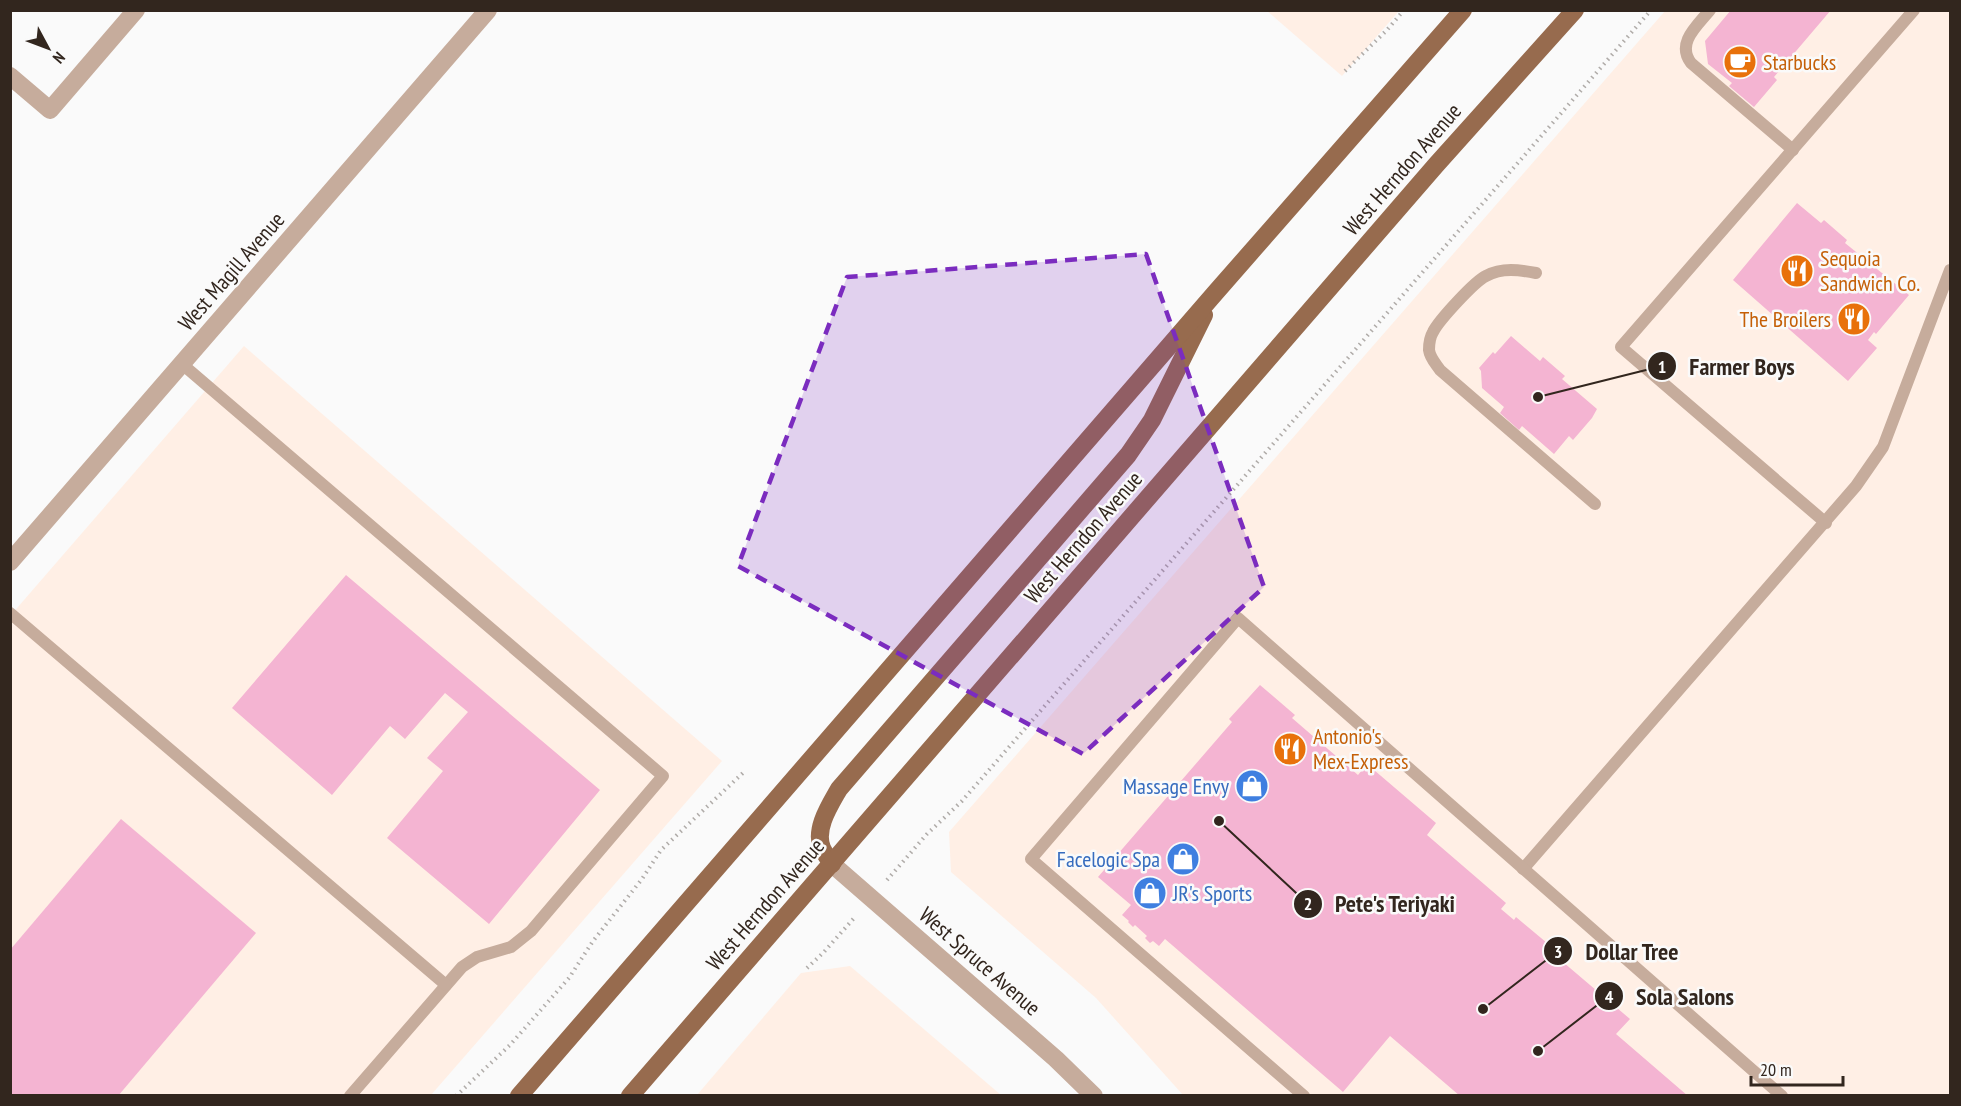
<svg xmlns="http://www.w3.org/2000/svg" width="1961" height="1106" font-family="'PT Sans Narrow',sans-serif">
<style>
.built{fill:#ffefe5}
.building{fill:#f4b4d2}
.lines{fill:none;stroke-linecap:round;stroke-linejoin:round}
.path{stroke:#b0aca9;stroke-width:4;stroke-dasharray:1.5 4.5;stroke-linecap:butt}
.service{stroke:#c6ac9c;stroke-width:12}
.minor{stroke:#c6ac9c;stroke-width:18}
.tertiary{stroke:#c6ac9c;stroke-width:18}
.primary{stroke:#976b4e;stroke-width:18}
.marked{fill:#7b2cbf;fill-opacity:0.2;stroke:#7b2cbf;stroke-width:4.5;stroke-dasharray:12 8;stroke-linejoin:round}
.labels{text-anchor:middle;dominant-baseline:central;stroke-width:5;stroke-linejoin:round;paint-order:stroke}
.food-label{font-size:22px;fill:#c56008;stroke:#fafafa;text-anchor:start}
.street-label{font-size:22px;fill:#32261e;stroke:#fafafa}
.shop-label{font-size:22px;fill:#366cbe;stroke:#fafafa;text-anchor:end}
.leader{fill:none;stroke:#32261e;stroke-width:2}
.callout-dot{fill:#32261e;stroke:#fafafa;stroke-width:2}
.mark-label{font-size:18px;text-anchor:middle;font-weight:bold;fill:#fff}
.callout-label{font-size:24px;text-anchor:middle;font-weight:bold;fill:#32261e;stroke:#fafafa;stroke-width:5;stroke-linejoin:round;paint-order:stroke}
</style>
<rect width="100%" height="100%" fill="#fafafa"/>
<!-- built -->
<g class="built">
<path d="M 1267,11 L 1399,11 L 1342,76 Z"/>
<path d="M 1665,11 L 1950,11 L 1950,1095 L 1183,1095 L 1096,998 L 951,872 L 949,832 Z"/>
<path d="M 244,346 L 722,761 L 431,1095 L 11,1096 L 11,615 Z"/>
<path d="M 850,966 L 1001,1095 L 697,1095 L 801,973 Z"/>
</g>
<!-- building -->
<g class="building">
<path d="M 1731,10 L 1831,10 L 1774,77 L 1777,80 L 1754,107 L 1729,86 L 1732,83 L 1708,64 L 1705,41 Z"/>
<path d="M 1797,203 L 1821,223 L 1824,220 L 1847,240 L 1845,243 L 1909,295 L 1876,334 L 1874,332 L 1868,340 L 1877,348 L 1848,381 L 1733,280 Z"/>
<path d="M 1511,336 L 1540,361 L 1543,357 L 1565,376 L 1562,379 L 1597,409 L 1592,418 L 1573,440 L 1569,436 L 1554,454 L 1522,426 L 1519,430 L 1500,413 L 1504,407 L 1482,388 L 1481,371 L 1479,368 L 1493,352 L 1495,354 Z"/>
<path d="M 346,575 L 600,790 L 489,924 L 387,838 L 443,771 L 427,758 L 468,712 L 445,693 L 405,739 L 390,726 L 332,795 L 232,708 Z"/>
<path d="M 1260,685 L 1295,715 L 1292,718 L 1358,775 L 1367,764 L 1436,823 L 1427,835 L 1506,903 L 1501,909 L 1514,920 L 1516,917 L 1553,948 L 1550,951 L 1630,1019 L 1616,1034 L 1688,1096 L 1460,1096 L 1390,1036 L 1343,1092 L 1165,939 L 1159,946 L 1153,941 L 1150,943 L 1145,938 L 1147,936 L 1135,925 L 1133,927 L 1128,922 L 1129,921 L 1122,915 L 1131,905 L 1098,877 L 1232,722 L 1229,719 Z"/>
<path d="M 121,819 L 256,933 L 118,1096 L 10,1096 L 10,950 Z"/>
</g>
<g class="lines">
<!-- path -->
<g class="path">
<path d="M 1345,71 L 1387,30 L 1404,10"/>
<path d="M 887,880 L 927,834 L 962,801 L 1651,10"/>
<path d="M 807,968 L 824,952 L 855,917"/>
<path d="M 456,1096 L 510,1045 L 569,978 L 593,941 L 642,879 L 661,850 L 745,771"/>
</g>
<!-- service -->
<g class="service">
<path d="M 1710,10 C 1697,26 1676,43 1691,63 L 1793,150"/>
<path d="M 1536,273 C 1520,270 1502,267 1486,276 C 1475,281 1439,320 1433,332 C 1430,337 1429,345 1429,350 C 1430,358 1436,364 1440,370 L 1595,504"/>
<path d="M 182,364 L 663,776 L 531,931 L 511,947 L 477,957 L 462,967 L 350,1096"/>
<path d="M 1826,523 L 1621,347 L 1914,10"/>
<path d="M 10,613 L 446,985"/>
<path d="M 1523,869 L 1856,486 L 1883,447 L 1950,270"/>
<path d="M 1304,1096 L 1031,859 L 1238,618 L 1782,1096"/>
</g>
<!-- minor -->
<g class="minor">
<path d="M 10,76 L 50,110 L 136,10"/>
<path d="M 832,864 L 1056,1059 L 1094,1096"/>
</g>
<!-- tertiary -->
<path class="tertiary" d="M 10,562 L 488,10"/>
<!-- primary -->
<g class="primary">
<path d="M 832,864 C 829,859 824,853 822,848 C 814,829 830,805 839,789 L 1128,455 L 1152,420 L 1204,315"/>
<path d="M 519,1096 L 1216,292 L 1463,10"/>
<path d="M 630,1096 L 1436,165 L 1575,10"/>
</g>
</g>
<!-- marked area -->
<path class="marked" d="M 1146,254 L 1264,587 L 1083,754 L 738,566 L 847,277 Z"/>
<!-- icons -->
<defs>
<g id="cafe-disc" transform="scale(1.725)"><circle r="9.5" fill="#e8710a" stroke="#fafafa"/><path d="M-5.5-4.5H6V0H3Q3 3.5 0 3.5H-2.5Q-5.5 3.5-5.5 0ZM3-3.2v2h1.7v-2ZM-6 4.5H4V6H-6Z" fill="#fff"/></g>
<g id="restaurant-disc" transform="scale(1.725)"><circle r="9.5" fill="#e8710a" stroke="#fafafa"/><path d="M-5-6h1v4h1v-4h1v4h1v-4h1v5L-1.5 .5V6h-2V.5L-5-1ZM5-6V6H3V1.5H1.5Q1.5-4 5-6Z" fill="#fff"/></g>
<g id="shop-disc" transform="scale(1.725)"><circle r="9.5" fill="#3f7fe0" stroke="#fafafa"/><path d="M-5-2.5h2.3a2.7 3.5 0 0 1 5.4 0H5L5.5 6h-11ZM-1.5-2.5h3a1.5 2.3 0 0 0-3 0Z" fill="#fff"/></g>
</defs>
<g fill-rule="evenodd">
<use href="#cafe-disc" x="1740" y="62"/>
<use href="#restaurant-disc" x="1797" y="271"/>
<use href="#restaurant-disc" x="1854" y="319"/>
<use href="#restaurant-disc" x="1290" y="749"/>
<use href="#shop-disc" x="1252" y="786"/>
<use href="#shop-disc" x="1183" y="859"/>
<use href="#shop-disc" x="1150" y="893"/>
</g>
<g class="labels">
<!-- food labels -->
<g class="food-label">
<text x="1763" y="62">Starbucks</text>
<text x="1820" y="258">Sequoia<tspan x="1820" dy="25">Sandwich Co.</tspan></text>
<text x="1831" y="319" text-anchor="end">The Broilers</text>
<text x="1313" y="736">Antonio's<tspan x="1313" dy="25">Mex-Express</tspan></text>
</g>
<!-- street labels -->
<g class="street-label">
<text transform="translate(1402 169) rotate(-49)">West Herndon Avenue</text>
<text transform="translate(231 271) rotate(-49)">West Magill Avenue</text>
<text transform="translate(1083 537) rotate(-49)">West Herndon Avenue</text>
<text transform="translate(765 904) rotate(-49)">West Herndon Avenue</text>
<text transform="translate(980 961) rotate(41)">West Spruce Avenue</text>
</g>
<!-- shop labels -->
<g class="shop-label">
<text x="1229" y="786">Massage Envy</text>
<text x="1160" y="859">Facelogic Spa</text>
<text x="1173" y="893" text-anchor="start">JR's Sports</text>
</g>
</g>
<!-- callouts -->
<path class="leader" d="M1538 397L1662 366M1219 821L1308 904M1483 1009L1558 951M1538 1051L1609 996"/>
<g class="callout-dot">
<circle cx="1538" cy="397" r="6"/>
<circle cx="1219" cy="821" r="6"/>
<circle cx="1483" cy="1009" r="6"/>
<circle cx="1538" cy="1051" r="6"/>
<circle cx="1662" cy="366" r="15"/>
<circle cx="1308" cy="904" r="15"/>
<circle cx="1558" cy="951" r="15"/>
<circle cx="1609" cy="996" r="15"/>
</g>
<g class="mark-label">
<text x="1662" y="373">1</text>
<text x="1308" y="910">2</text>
<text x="1558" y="958">3</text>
<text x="1609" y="1003">4</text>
</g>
<g class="callout-label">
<text x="1742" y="375">Farmer Boys</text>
<text x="1395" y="912">Pete's Teriyaki</text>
<text x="1632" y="960">Dollar Tree</text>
<text x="1685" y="1005">Sola Salons</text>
</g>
<!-- border -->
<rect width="1961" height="1106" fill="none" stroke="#32261e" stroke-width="24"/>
<!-- north arrow -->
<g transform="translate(48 48) rotate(131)" stroke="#fafafa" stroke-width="4.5" paint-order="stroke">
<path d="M0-4.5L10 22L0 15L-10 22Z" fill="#32261e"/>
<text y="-9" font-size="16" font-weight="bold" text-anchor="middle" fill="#32261e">N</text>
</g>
<!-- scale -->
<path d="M1751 1076v9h92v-9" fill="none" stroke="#32261e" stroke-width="3"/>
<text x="1760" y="1076" font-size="18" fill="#32261e" stroke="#fafafa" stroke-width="4.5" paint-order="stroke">20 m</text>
</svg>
